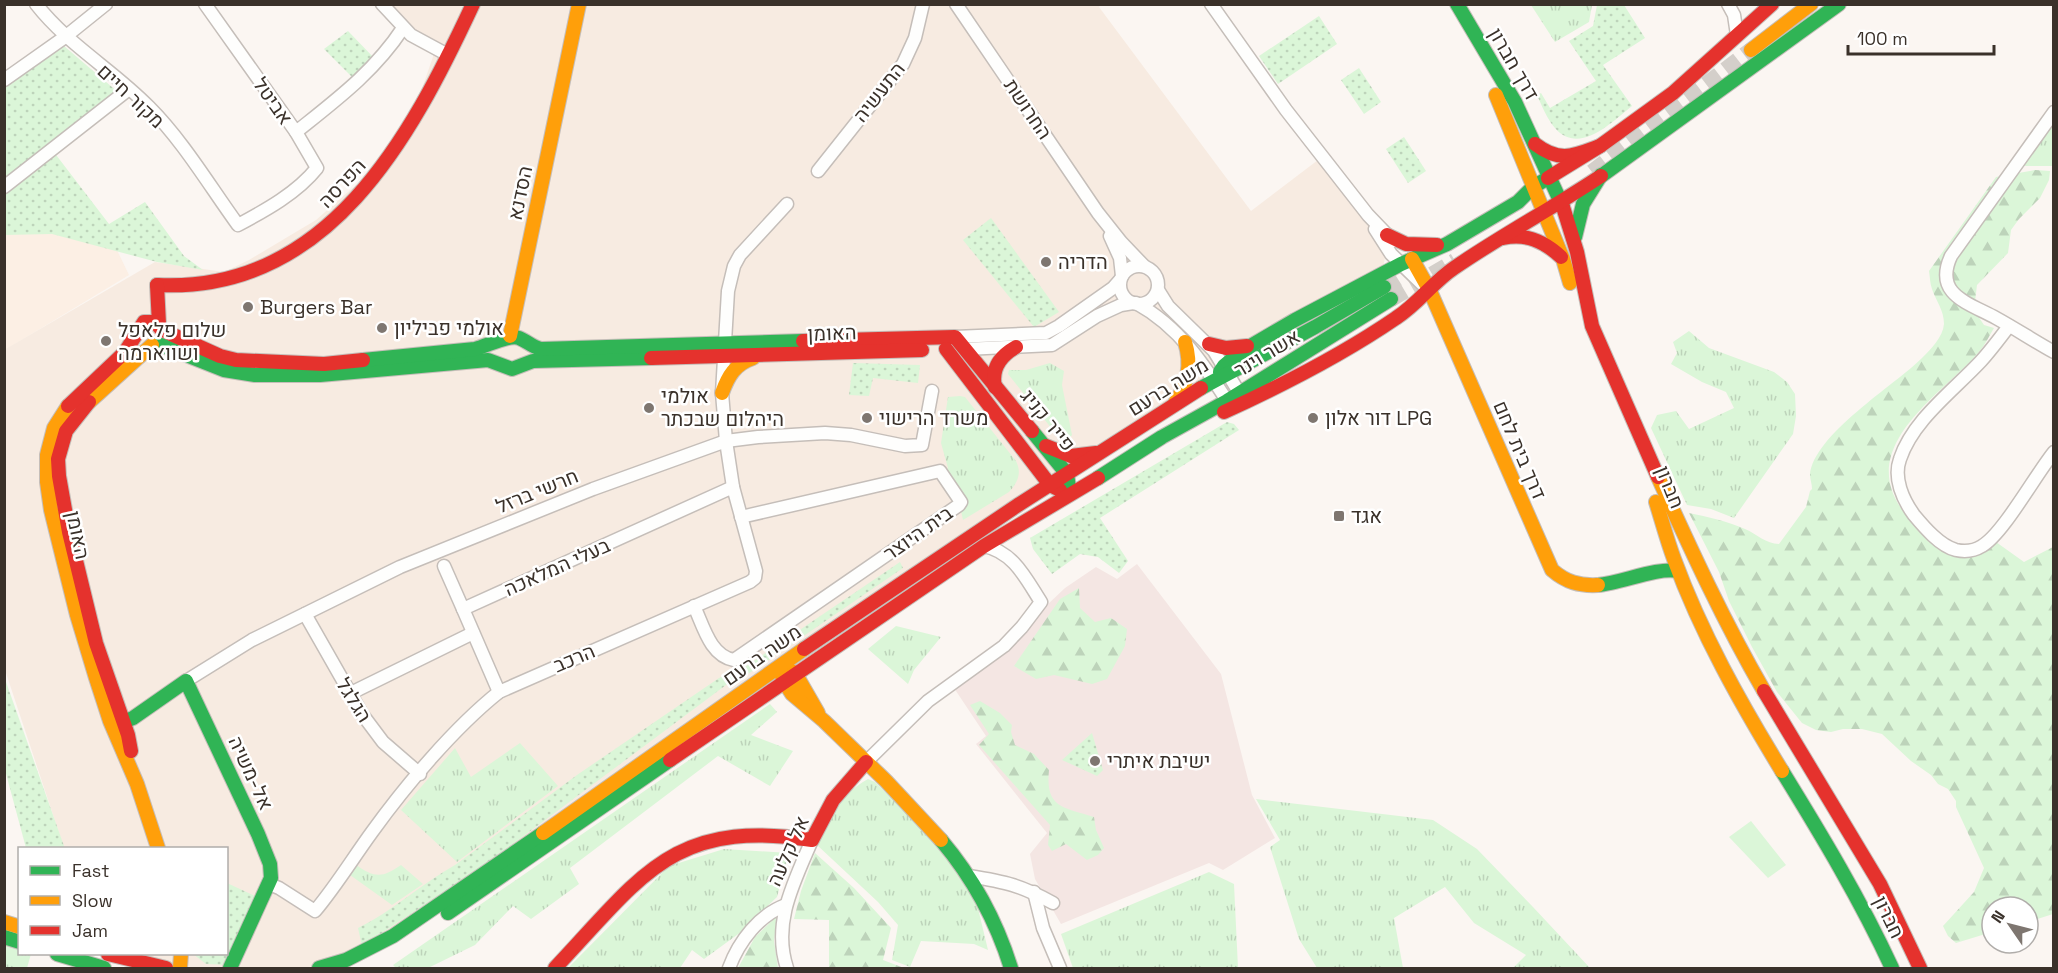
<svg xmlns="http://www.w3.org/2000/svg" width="2058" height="973" font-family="'Space Grotesk',Heebo,sans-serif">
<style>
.commercial{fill:#fcefe4}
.built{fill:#f7ebe1}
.education{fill:#f4e6e3}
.grass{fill:url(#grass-tufts)}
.forest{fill:url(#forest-firs)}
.park{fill:url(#park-dots)}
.pitch{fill:#dbf6d8}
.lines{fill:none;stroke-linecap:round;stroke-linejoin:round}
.secondary-tunnel{stroke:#d4cfca;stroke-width:16;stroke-dasharray:16 8;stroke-linecap:butt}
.street-casing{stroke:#c5beb9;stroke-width:15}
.fast-casing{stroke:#c5beb9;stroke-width:16}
.slow-casing{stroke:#c5beb9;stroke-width:16}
.jam-casing{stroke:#c5beb9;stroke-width:16}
.street{stroke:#fefefd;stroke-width:12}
.fast{stroke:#30b455;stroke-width:14}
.slow{stroke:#ff9f0a;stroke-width:14}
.jam{stroke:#e5322d;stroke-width:14}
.poi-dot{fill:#7e7670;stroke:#fff;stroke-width:2}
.labels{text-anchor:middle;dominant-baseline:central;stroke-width:5;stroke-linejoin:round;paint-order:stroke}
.street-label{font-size:20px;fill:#3a312a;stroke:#fff}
.poi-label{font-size:20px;fill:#3a312a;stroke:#fff;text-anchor:start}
</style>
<defs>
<pattern id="grass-tufts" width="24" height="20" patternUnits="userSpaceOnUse" patternTransform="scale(1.5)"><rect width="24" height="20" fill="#dbf6d8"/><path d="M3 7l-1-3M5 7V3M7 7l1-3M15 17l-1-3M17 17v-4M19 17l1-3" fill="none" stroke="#bdd3ba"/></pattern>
<pattern id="forest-firs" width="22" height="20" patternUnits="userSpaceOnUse" patternTransform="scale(1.5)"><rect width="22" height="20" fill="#dbf6d8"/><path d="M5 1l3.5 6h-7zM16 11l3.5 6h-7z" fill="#bdd3ba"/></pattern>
<pattern id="park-dots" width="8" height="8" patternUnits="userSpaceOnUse" patternTransform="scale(1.5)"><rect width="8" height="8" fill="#dbf6d8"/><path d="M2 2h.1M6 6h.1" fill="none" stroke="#bdd3ba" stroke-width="1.8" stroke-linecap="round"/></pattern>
</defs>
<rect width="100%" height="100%" fill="#fbf6f2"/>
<!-- commercial -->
<path class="commercial" d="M 5,233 L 52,233 L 116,248 L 129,275 L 5,350 Z"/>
<!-- built -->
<path class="built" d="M 383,5 L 1101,5 L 1099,7 L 1251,211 L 1318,160 L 1388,243 L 1381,277 L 1287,335 L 380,941 L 342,957 L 306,968 L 188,968 L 137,954 L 226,954 L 226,848 L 64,848 L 5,670 L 4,350 L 155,262 L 224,272 L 249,260 L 316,220 L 373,170 L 417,103 L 436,48 Z"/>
<!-- education -->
<path class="education" d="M 1137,564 L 1221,674 L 1252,795 L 1275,838 L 1223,870 L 1209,863 L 1061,924 L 1035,879 L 1030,854 L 1047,833 L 976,744 L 986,736 L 954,688 L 1027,630 L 1046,606 L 1065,588 L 1096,567 L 1117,579 Z"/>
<!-- grass -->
<g class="grass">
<path d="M 1531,5 L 1592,5 L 1589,22 L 1555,42 Z"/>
<path d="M 2053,123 L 2054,181 L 2053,183 L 2053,166 L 2021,166 Z"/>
<path d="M 1689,331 L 1709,348 L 1774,372 L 1787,382 L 1795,394 L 1796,416 L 1793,434 L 1734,518 L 1711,509 L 1687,505 L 1651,428 L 1657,415 L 1676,411 L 1689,429 L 1734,408 L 1726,392 L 1702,382 L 1671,364 L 1677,353 L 1673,342 Z"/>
<path d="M 1050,363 L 1064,371 L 1062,385 L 1072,435 L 1064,444 L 1008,374 L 1009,370 L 1026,370 Z"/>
<path d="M 960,396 L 965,397 L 1016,461 C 1022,473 1018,482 1009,492 L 963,520 L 961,511 L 966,505 L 944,471 L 948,468 L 941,443 L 948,397 Z"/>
<path d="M 896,626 L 941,637 L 914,670 L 908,684 L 868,649 Z"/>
<path d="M 770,704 L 777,712 L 751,735 L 793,751 L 770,786 L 718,756 L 570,868 L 579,884 L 531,919 L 513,906 L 475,945 L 428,968 L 396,968 L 393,965 Z"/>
<path d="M 520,743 L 558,786 L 457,862 L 401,810 L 455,748 L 471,777 Z"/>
<path d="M 868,779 L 875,782 L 910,816 L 951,861 L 976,900 L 988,950 L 974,944 L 921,941 L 910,967 L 892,960 L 898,925 L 878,902 L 817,845 C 832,814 837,797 868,779 Z"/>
<path d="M 1256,799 L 1433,820 L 1477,849 L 1533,907 L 1590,968 L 1513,968 L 1526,955 L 1474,923 L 1445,887 L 1394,918 L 1403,968 L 1317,968 L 1299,939 L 1270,847 L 1280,840 Z"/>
<path d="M 724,849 L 789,853 L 777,897 L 741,932 L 704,959 L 692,950 L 680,968 L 568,968 L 669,866 Z"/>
<path d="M 356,865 C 375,878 382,878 401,865 L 423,884 L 392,905 L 350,875 Z"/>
<path d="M 1209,872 L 1234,884 L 1238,968 L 1073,968 L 1061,934 Z"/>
<path d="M 4,943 L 19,948 L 20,954 L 31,954 L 27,968 L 5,968 Z"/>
</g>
<!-- forest -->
<g class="forest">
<path d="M 2035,170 L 2050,171 L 2049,180 L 2040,198 L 2019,219 L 2011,230 L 2008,253 L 1977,285 L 1974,310 L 1984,325 L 1994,328 C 1989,336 1985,345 1979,352 C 1944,393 1857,444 1901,508 C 1912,523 1924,539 1940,547 C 1971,563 1970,559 1996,542 L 2024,562 L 2053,547 L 2053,914 L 2028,922 L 2028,907 L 1992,907 L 1992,932 L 1956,943 L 1948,936 L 1943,926 L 1974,892 L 1984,868 L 1956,807 L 1956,801 L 1948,789 L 1938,784 L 1931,775 L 1911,761 L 1882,734 L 1862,729 L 1843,729 L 1831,732 L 1816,730 L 1802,723 L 1777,692 L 1752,647 L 1729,601 L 1719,572 L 1689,513 C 1708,517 1727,521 1745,529 C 1757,534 1766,544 1779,544 L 1806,507 L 1810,491 L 1812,489 C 1812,484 1810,479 1810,475 C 1813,435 1895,385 1922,358 C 1931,349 1943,337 1944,324 C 1944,310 1936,301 1932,289 C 1930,284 1930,277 1929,271 L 1996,177 Z"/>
<path d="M 1079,588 L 1080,608 L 1095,622 L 1111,618 L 1127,629 L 1125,646 L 1107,679 L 1092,684 L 1054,675 L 1036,679 L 1014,666 L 1060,599 Z"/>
<path d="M 980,701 L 1000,713 L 1012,725 L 1011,732 L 1015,745 L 1034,754 L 1049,770 C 1045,809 1064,807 1094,817 L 1096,830 L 1104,848 L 1098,855 L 1087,860 L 1066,844 L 1052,851 L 1048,845 L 1050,825 L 979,745 L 989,734 L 970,705 Z"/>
<path d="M 815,853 L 854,888 L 891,928 L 883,960 L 904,968 L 799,968 L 799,967 L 829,968 L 829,920 L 794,919 L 801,891 Z"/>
<path d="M 777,916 L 774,941 L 778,968 L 738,968 L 755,937 Z"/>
</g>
<!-- park -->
<g class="park">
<path d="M 1597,5 L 1624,5 L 1645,38 L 1603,65 L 1632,106 C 1612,122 1579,156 1555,128 C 1547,119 1542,106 1537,95 L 1541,93 L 1550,108 L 1596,81 L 1569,41 L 1593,26 Z"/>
<path d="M 1319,16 L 1337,44 L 1278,84 L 1259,56 Z"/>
<path d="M 348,31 L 376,60 L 354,79 L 324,49 Z"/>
<path d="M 64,46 L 119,93 L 50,147 L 109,224 L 145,202 L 184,256 L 203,270 L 157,262 L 52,234 L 5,235 L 4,87 Z"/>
<path d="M 1359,68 L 1381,102 L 1364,114 L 1341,80 Z"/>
<path d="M 1404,137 L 1426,171 L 1408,183 L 1386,149 Z"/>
<path d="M 991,218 L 1059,312 L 1034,327 L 963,240 Z"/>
<path d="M 853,363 L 920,365 L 918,383 L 873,378 L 869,396 L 849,395 Z"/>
<path d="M 1227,422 L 1234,424 L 1239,430 L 1100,518 L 1128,561 L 1119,573 L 1098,557 L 1080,554 L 1052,574 L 1033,549 L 1030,538 Z"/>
<path d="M 900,562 L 903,568 L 751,672 L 726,685 L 485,865 L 362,946 L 358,928 C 393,911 421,884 455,865 L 577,775 L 719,678 L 745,667 Z"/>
<path d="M 5,679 L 64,846 L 64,848 L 26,848 L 5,770 Z"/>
<path d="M 1092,733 L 1103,770 L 1097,776 L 1062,760 Z"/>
<path d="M 227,883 L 255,896 L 228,965 L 206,964 L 193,954 L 226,954 Z"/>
</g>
<!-- pitch -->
<path class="pitch" d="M 1751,821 L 1786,865 L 1768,878 L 1729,837 Z"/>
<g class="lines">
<!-- secondary-tunnel -->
<g class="secondary-tunnel">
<path d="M 1592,172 L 1751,50"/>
<path d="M 1384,287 L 1421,264"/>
<path d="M 1391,299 L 1455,261"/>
</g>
<!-- street casing -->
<g class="street-casing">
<g id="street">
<path d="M 36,4 C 68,45 113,70 149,107 C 183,141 209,185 238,225 C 266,210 297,193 317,168 L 296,132"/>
<path d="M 205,4 L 296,132 C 336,100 374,72 403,28"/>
<path d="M 382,4 L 411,35 L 448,55"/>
<path d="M 956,4 L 1098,213 L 1121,242 L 1144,266"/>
<path d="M 1211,4 L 1286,110 L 1368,215 L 1393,241"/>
<path d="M 1728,4 L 1734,15 L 1737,35"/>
<path d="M 4,80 L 65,37 L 106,4"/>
<path d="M 2054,112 L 1951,256 C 1933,295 1969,303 1996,318 C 2016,329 2034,341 2054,352"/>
<path d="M 818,171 L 903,64 L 915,38 L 923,4"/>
<path d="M 4,187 L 129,89"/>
<path d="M 1375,229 L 1391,254 L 1422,284"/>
<path d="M 1110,236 L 1120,258 L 1122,276"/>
<circle cx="1139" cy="285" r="19"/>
<path d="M 1158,290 L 1168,306 L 1214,351 L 1243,399"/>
<path d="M 1136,303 C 1180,327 1205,366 1231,407"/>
<path d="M 2009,326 C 2000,338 1991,350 1981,361 C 1953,391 1913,420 1900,459 C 1893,478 1903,500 1914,515 C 1924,527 1940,546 1956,550 C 1965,552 1974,551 1982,546 C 2003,534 2036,474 2054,452"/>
<path d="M 955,337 L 1046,333 L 1059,326 L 1113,288 L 1120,280"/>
<path d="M 965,349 L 1052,345 L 1097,316 L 1121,305 L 1133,303"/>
<path d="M 444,566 L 463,609"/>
<path d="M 694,606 C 703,625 710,656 734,660 L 959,505 L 961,502 L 940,471 L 741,517"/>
<path d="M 305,614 L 362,714 L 383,742 L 420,774"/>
<path d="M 186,681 L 252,640 L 400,567 L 593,489 L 726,441 L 758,437 L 825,433 L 851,435 L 905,446 L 922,445 L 932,391"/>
<path d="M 499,692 L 463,609 L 733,487"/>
<path d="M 349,694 L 473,633"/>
<path d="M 866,762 L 928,701 L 1004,646 L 1022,627 L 1041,602 C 1026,579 1014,552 984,546"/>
<path d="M 969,876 C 1006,882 1020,885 1053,903"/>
<path d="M 269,884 L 279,888 L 315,911 C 336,886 353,858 372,832 C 406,785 454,728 499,692 L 750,582 L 755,578 L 756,571 L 733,487 L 726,441 L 722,393 L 728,291 L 734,266 L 740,255 L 787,204"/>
<path d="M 1034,892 L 1043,928 L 1060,968"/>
<path d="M 729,968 C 739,941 759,915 786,905"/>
<path d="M 787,968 C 772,923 794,882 812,840"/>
</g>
</g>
<!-- fast casing -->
<g class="fast-casing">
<g id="fast">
<path d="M 1457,4 L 1515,102 L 1563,207"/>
<path d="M 1601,176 L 1839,4"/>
<path d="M 1575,237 L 1583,204 L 1601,175"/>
<path d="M 156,343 L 224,370 L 255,375 L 320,375 L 488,360 L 512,369 L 533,361 L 651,358"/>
<path d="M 363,360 L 475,349 C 487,346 509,334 519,338 C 527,341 532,347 541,349 L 803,341"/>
<path d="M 1220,372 L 1224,366 L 1242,351 L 1295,320 L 1401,264 L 1447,244 L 1518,202 L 1533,187 L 1548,178"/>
<path d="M 1201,388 L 1315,327 L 1384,287"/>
<path d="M 1032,431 L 1067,474 L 1070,494"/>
<path d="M 1098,478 L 1162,437 L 1227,401 L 1391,299"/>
<path d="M 1598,585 C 1622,583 1656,567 1678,571"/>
<path d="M 114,722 L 123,722 L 133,718 L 186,681 L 258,834 L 270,864 L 271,878 L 230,968"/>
<path d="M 1782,771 C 1822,836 1860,899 1892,968"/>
<path d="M 941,840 C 974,879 996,920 1011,968"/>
<path d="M 448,913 L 670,760"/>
<path d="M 4,937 L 20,942"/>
<path d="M 57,954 L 104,968"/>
<path d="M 319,968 L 346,960 L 393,936 L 543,833"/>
</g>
</g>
<!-- slow casing -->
<g class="slow-casing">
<g id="slow">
<path d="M 1751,50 L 1811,4"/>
<path d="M 1496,95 L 1563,259 L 1570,283"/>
<path d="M 1412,259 L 1430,291 L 1552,570 C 1566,582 1579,586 1598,585"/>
<path d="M 510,336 L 579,4"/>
<path d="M 722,393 C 728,376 735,364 753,358"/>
<path d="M 89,402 L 152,345"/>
<path d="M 1175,403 C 1188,383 1192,365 1185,342"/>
<path d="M 68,406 L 54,428 L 47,455 L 47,482 L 51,510 L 77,615 L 96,678 L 110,721 L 137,784 L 158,848"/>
<path d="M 1658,477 C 1691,550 1724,622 1764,691"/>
<path d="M 1656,502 C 1662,521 1667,540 1674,559 C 1701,633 1741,704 1782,771"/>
<path d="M 787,669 L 795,673 L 818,713"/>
<path d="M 781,671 L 783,680 L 792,694 L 824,721 L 886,781 L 941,840"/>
<path d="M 543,833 L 804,649"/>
<path d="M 4,922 L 20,927"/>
<path d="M 180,968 L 181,954"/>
</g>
</g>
<!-- jam casing -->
<g class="jam-casing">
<g id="jam">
<path d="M 1535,144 C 1560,163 1573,156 1600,146"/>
<path d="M 1548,178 L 1600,146 L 1673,93 L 1772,4"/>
<path d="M 1563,207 L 1577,252 L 1592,326 L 1658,477"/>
<path d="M 1387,235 L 1406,244 L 1437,245"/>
<path d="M 1503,238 C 1526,233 1544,241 1561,257"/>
<path d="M 157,285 C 328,294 411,137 473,4"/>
<path d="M 157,285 L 159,324"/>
<path d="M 803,341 L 955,337 L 1032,431"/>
<path d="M 1209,344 L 1226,348 L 1247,346"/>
<path d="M 946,349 L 1050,485 L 1060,490"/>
<path d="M 651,358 L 922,350"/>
<path d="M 995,387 C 991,369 1000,356 1016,347"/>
<path d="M 89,402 L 66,431 L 58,459 L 59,476 L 69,532 L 96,643 L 128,735 L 131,751"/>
<path d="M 68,406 L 125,352 L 144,322 L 155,322 L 161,329 L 171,334 L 220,356 L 236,360 L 324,364 L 363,360"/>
<path d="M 1224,412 C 1283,385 1342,355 1396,318 C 1418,304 1433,282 1454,268 C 1502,235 1553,208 1601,176"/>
<path d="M 1046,446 L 1071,456 L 1096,453"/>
<path d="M 804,649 L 1018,505 L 1201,388"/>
<path d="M 1764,691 L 1880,884 L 1920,968"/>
<path d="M 670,760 L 984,546 L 1098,478"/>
<path d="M 108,954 L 166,968"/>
<path d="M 555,968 C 641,877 673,818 812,840 L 833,800 L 866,762"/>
</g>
</g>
<!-- street -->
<use href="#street" class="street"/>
<!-- fast -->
<use href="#fast" class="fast"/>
<!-- slow -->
<use href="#slow" class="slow"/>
<!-- jam -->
<use href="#jam" class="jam"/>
</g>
<!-- markers -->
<g class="poi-dot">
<circle cx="1046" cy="262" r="6"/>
<circle cx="248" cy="307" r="6"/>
<circle cx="382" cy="328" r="6"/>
<circle cx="106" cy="341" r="6"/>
<circle cx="649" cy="408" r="6"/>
<circle cx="867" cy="418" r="6"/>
<circle cx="1313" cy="418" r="6"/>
<rect x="1333" y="510" width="12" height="12" rx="3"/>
<circle cx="1095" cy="761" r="6"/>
</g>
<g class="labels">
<!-- street labels -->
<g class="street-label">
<text transform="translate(1514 64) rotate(60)">דרך חברון</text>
<text transform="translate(879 92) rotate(-52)">התעשיה</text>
<text transform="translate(131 96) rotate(43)">מקור חיים</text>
<text transform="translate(273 101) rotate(55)">אביטל</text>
<text transform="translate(1028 109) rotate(56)">החרושת</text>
<text transform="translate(342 183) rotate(-47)">הפרסה</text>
<text transform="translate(520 193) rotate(-78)">הסדנא</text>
<text transform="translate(832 333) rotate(-2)">האומן</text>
<text transform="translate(1267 353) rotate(-31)">אשר וינר</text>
<text transform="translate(1168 387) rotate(-32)">משה ברעם</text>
<text transform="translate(1048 420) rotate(51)">פייר קניג</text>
<text transform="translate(1520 450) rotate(67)">דרך בית לחם</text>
<text transform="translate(1670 487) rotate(68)">חברון</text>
<text transform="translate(537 491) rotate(-22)">חרשי ברזל</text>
<text transform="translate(918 533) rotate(-35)">בית היוצר</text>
<text transform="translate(78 535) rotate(78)">האומן</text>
<text transform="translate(557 567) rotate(-24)">בעלי המלאכה</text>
<text transform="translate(762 655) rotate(-35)">משה ברעם</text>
<text transform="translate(574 658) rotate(-23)">הרכב</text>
<text transform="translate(354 700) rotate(58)">הגלגל</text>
<text transform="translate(251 773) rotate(65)">אל-משיה</text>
<text transform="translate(788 851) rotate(-66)">אל קלעה</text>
<text transform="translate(1889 917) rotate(64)">חברון</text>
</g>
<!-- poi labels -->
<g class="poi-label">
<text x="1058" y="262">הדריה</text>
<text x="260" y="307">Burgers Bar</text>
<text x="394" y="328">אולמי פביליון</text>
<text x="118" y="330">שלום פלאפל<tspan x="118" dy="23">ושווארמה</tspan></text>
<text x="661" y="396">אולמי<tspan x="661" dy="23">היהלום שבכתר</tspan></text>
<text x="879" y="418">משרד הרישוי</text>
<text x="1325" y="418">דור אלון LPG</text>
<text x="1351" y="516">אגד</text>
<text x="1107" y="761">ישיבת איתרי</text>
</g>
</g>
<!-- border -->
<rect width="2058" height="973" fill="none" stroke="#3a312a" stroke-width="12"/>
<!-- legend -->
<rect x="18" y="847" width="210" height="108" fill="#ffffff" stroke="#b0adaa" stroke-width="1.5"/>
<rect x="30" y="866" width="30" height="9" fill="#30b455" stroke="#b0adaa" stroke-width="1.5"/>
<text x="72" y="877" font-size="18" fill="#3a312a">Fast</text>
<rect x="30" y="896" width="30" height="9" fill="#ff9f0a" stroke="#b0adaa" stroke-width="1.5"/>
<text x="72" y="907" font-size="18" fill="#3a312a">Slow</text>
<rect x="30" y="926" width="30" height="9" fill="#e5322d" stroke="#b0adaa" stroke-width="1.5"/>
<text x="72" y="937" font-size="18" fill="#3a312a">Jam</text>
<!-- north arrow -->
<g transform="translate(2010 925) rotate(305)"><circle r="28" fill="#ffffff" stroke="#b0adaa" stroke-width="1.5"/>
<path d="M0-4.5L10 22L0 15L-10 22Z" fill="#7e7670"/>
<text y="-9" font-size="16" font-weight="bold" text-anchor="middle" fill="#3a312a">N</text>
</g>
<!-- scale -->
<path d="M1848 45v9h146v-9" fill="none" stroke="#3a312a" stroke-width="3"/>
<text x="1857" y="45" font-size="18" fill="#3a312a" stroke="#ffffff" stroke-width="4.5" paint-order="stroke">100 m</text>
</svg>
